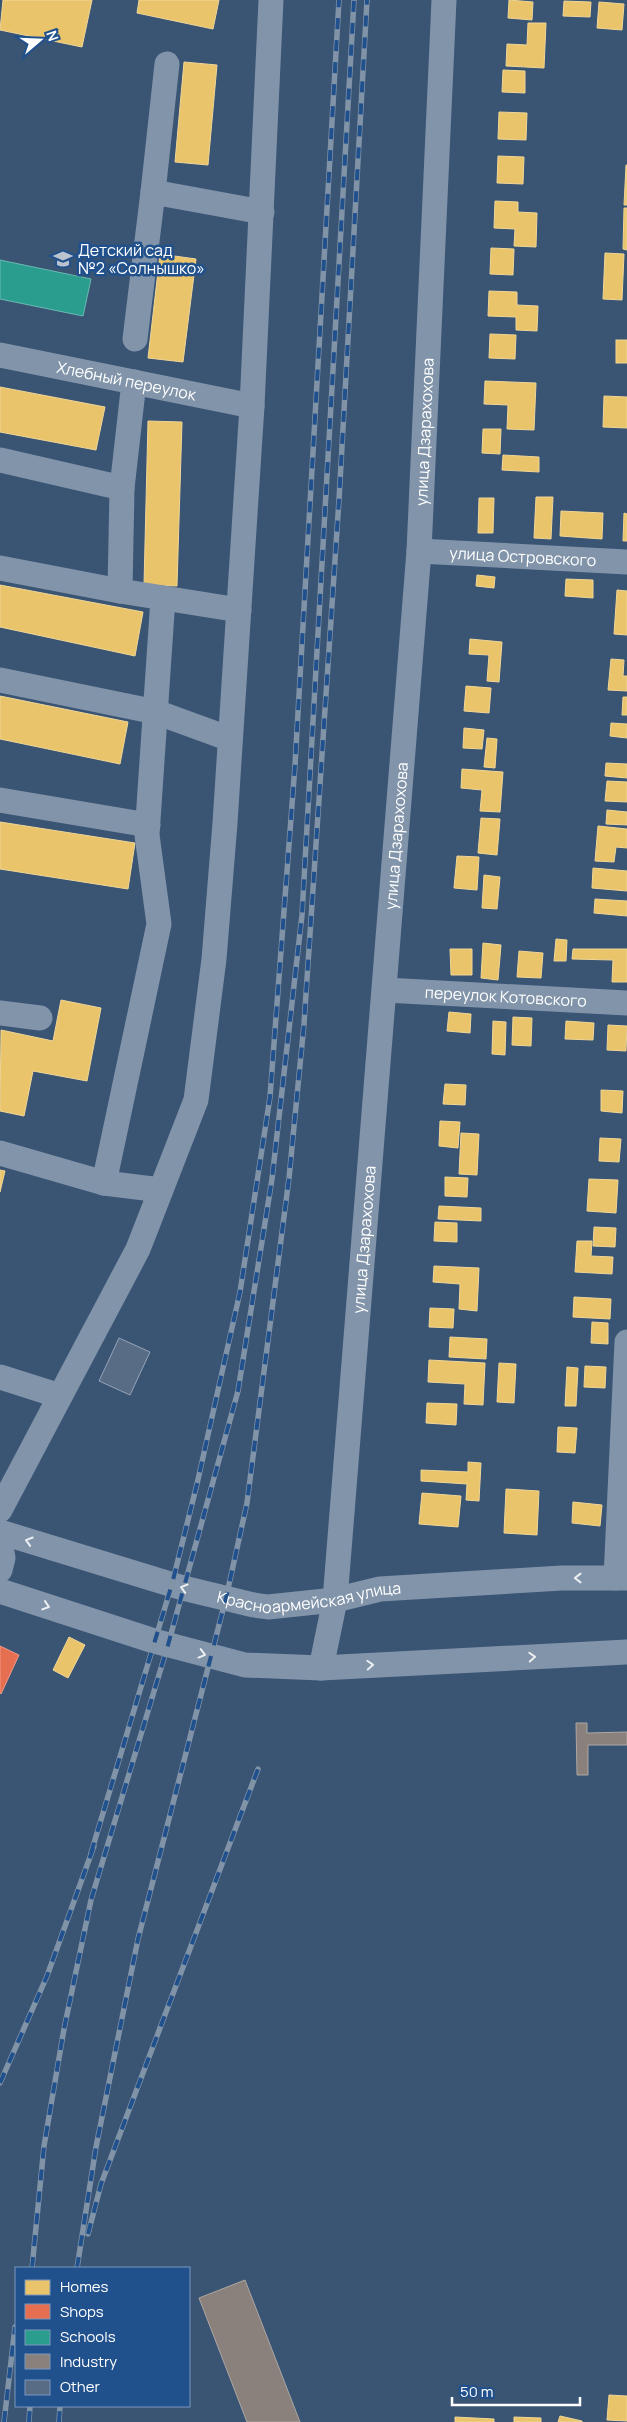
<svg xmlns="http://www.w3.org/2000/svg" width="627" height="2422" font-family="Manrope,sans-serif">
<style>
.homes{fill:#e9c46a;stroke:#f0d697}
.shops{fill:#e76f51;stroke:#ee9a85}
.schools{fill:#2a9d8f;stroke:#6abab1}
.industry{fill:#8a817c;stroke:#ada7a3}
.building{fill:#586c86;stroke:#95a4b7}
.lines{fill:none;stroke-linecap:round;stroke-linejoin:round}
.minor{stroke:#8194a9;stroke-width:25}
.rail-casing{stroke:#8193a7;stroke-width:5.5}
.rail{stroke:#21518d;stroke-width:4;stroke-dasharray:11;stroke-linecap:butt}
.oneway{stroke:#eceff2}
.labels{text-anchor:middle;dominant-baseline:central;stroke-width:5;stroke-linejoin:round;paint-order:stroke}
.poi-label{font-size:16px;fill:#fff;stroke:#21518d;text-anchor:start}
.street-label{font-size:16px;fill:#fff;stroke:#21518d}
</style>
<rect width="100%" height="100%" fill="#3a5474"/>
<!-- homes -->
<g class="homes">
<path d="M 3,0 L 92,0 L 82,47 L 0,30 Z"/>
<path d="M 139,0 L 219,0 L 213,29 L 137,13 Z"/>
<path d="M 509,0 L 533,2 L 532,20 L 508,18 Z"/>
<path d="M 564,1 L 591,2 L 590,17 L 563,16 Z"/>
<path d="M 599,2 L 624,4 L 622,30 L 597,28 Z"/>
<path d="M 528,23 L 546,23 L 544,68 L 506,66 L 507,44 L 527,45 Z"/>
<path d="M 184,62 L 217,65 L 208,165 L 175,162 Z"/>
<path d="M 503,70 L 525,71 L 525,93 L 502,92 Z"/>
<path d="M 499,112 L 527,113 L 526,140 L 498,139 Z"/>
<path d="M 498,156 L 524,157 L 523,184 L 497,183 Z"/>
<path d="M 626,165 L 627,165 L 627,205 L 624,205 Z"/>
<path d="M 495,201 L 518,202 L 518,212 L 537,213 L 536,247 L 514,246 L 515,229 L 494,228 Z"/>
<path d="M 624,208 L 627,208 L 627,250 L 623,249 Z"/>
<path d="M 491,248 L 514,249 L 513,275 L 490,274 Z"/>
<path d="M 605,253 L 624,254 L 622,300 L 603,299 Z"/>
<path d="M 160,254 L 196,259 L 183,362 L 148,358 Z"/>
<path d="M 489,291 L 517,292 L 517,305 L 538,306 L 537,331 L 516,330 L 516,317 L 488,316 Z"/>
<path d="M 490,334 L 516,335 L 515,359 L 489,358 Z"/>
<rect x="616" y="340" width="11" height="23"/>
<path d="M 485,381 L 536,383 L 534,430 L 507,429 L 508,405 L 484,404 Z"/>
<path d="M 0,387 L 105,407 L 96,450 L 0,432 Z"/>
<path d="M 604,396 L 627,397 L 627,428 L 603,427 Z"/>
<path d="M 148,421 L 182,422 L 177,586 L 144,585 Z"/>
<path d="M 483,429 L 501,429 L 500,454 L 482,453 Z"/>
<path d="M 503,455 L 539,457 L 539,472 L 502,470 Z"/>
<path d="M 536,497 L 553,497 L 551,539 L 534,538 Z"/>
<path d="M 479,498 L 494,498 L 493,533 L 478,533 Z"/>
<path d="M 561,511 L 603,513 L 602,539 L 560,536 Z"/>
<path d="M 624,513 L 627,514 L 627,541 L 623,541 Z"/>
<path d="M 477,575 L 495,577 L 494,588 L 476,586 Z"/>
<path d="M 566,579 L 593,580 L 593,598 L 565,596 Z"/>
<path d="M 0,585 L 143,612 L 135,656 L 0,627 Z"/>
<path d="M 617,590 L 627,591 L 627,635 L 614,634 Z"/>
<path d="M 470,639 L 502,642 L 499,682 L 487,681 L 489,655 L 469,654 Z"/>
<path d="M 611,659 L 624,660 L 623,676 L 627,676 L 627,691 L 608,690 Z"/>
<path d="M 466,686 L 491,688 L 489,713 L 464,711 Z"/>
<path d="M 0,696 L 128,722 L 120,764 L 0,739 Z"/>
<path d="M 623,697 L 627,697 L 627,715 L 622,715 Z"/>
<path d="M 611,723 L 627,724 L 627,738 L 610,736 Z"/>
<path d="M 464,728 L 484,730 L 482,749 L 463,748 Z"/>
<path d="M 487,738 L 497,739 L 495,768 L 484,767 Z"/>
<path d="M 606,763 L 627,764 L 627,778 L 605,776 Z"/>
<path d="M 462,769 L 503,772 L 500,812 L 480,811 L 482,790 L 461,788 Z"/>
<path d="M 607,781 L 627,782 L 627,802 L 605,801 Z"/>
<path d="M 607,810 L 627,812 L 627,825 L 606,824 Z"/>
<path d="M 481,818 L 500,819 L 497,855 L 478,853 Z"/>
<path d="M 0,822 L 135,843 L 128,889 L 0,869 Z"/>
<path d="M 598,826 L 627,829 L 627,848 L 616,847 L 614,862 L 595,861 Z"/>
<path d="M 457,856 L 479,857 L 477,890 L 454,888 Z"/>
<path d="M 593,868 L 627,871 L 627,891 L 592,888 Z"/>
<path d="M 484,875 L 500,877 L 497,909 L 482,908 Z"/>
<path d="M 595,899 L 627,901 L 627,916 L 594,913 Z"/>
<path d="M 556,939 L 567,940 L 566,961 L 554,961 Z"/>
<path d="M 483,943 L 501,945 L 498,980 L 481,978 Z"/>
<path d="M 450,949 L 472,949 L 472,975 L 451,975 Z"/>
<path d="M 573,949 L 627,949 L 627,982 L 612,982 L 613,960 L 572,959 Z"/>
<path d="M 519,951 L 543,953 L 541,978 L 517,977 Z"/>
<path d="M 61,1000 L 101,1008 L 87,1081 L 33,1071 L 24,1116 L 0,1111 L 1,1030 L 53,1041 Z"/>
<path d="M 449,1012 L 471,1014 L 470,1033 L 447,1031 Z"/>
<path d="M 513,1017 L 532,1018 L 531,1046 L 512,1045 Z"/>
<path d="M 493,1021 L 506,1022 L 505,1055 L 492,1054 Z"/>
<path d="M 566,1021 L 594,1023 L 593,1040 L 565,1039 Z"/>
<path d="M 608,1025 L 627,1026 L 626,1051 L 607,1050 Z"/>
<path d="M 445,1084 L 466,1085 L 465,1105 L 443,1104 Z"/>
<path d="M 601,1090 L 623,1091 L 622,1113 L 601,1111 Z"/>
<path d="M 440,1121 L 460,1122 L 458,1148 L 439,1146 Z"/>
<path d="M 461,1133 L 479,1134 L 477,1175 L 459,1174 Z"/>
<path d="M 600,1138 L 621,1139 L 619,1162 L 599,1161 Z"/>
<path d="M 0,1170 L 5,1171 L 0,1192 Z"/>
<path d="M 445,1177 L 468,1178 L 467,1197 L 445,1196 Z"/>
<path d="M 589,1179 L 618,1180 L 616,1213 L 587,1211 Z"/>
<path d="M 439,1206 L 481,1208 L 481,1221 L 438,1219 Z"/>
<path d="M 435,1222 L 457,1223 L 457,1242 L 434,1241 Z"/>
<path d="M 594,1227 L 616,1228 L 615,1247 L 593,1246 Z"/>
<path d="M 577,1241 L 592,1241 L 591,1256 L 613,1257 L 612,1274 L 575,1272 Z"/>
<path d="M 434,1266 L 479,1268 L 477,1311 L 459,1309 L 460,1284 L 433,1282 Z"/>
<path d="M 574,1297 L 611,1299 L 610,1319 L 573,1317 Z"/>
<path d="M 430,1308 L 454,1309 L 453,1328 L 429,1327 Z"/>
<path d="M 592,1322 L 608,1323 L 608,1344 L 591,1343 Z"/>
<path d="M 450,1337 L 487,1339 L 486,1359 L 449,1357 Z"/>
<path d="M 429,1360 L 485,1363 L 483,1405 L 464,1404 L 465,1384 L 428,1382 Z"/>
<path d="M 499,1363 L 516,1364 L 514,1403 L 497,1402 Z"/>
<path d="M 585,1366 L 606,1367 L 605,1388 L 584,1387 Z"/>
<path d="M 567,1367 L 578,1368 L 576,1406 L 565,1406 Z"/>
<path d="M 427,1403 L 457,1404 L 456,1425 L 426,1423 Z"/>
<path d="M 558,1427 L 577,1428 L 575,1453 L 557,1452 Z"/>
<path d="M 468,1462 L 481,1463 L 479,1501 L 466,1500 L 467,1484 L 421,1481 L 421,1470 L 468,1472 Z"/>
<path d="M 506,1489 L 539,1491 L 537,1535 L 504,1533 Z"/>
<path d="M 422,1493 L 461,1496 L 458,1527 L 419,1524 Z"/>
<path d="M 573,1502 L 602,1505 L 600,1526 L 572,1523 Z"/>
<path d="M 69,1637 L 85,1645 L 68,1678 L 53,1670 Z"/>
<path d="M 609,2395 L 627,2396 L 627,2421 L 607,2420 Z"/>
<path d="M 560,2416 L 582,2421 L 582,2422 L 558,2422 Z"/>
<path d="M 455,2417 L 494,2419 L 494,2422 L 455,2422 Z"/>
<path d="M 514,2417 L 541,2418 L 541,2422 L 514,2422 Z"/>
</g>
<!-- shops -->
<path class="shops" d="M 0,1646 L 19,1655 L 1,1694 L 0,1693 Z"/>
<!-- schools -->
<path class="schools" d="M 0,260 L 91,279 L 83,316 L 0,299 Z"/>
<!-- industry -->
<g class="industry">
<path d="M 576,1723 L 587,1723 L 587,1733 L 627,1732 L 627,1745 L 588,1745 L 588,1775 L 577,1775 Z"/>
<path d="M 245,2280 L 300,2422 L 247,2422 L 199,2298 Z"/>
</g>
<!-- building -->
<path class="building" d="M 119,1338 L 150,1352 L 130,1395 L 99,1381 Z"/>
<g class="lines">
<!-- minor -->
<g class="minor">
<path d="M 167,64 L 153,192 L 262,212"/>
<path d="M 135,339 L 153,192"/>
<path id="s1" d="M 0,355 L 252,406"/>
<path d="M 134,382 L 122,488 L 120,591 L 239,610"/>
<path d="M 0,460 L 122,488"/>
<path id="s2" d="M 419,551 L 627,562"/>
<path d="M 0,568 L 120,591"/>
<path d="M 0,680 L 156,712 L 230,739"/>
<path d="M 0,800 L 148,825"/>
<path id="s3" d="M 385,990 L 627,1003"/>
<path d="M 0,1013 L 40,1018"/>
<path d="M 0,1153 L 104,1183"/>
<path d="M 161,1190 L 104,1183 L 159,924 L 147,835 L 163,598"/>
<path d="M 0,1377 L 60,1396"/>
<path d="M 0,1510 L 138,1249 L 196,1100 L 214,959 L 225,823 L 252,406 L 271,0"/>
<path id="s4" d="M 0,1532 L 183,1588 L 254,1605 L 268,1607 L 335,1600 L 380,1589 L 562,1578 L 627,1578"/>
<path d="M 0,1541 L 3,1558 L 0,1570"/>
<path d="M 616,1578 L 627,1342"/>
<path d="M 0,1591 L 154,1641 L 245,1665 L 321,1668 L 627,1652"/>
<path id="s5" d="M 321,1668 L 335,1600 L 419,551 L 444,0"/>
</g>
<!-- rail casing -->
<g class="rail-casing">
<g id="rail">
<path d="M 91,1853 L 172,1584 L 197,1484 L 240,1292 L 270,1097 L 295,765 L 339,0"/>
<path d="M 0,2083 L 47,1976 L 94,1846"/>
<path d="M 88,2234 L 101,2184 L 258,1769"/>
<path d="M 32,2268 L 44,2146 L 64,2029 L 91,1900 L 168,1645 L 238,1391 L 272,1179 L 302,915 L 354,0"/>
<path d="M 77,2268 L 96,2147 L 138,1939 L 226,1598 L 247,1503 L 289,1178 L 304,1024 L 339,500 L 367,0"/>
<path d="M 4,2422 L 15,2327"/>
<path d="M 29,2422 L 30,2406"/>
<path d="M 59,2422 L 60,2406"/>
</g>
</g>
<!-- rail -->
<use href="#rail" class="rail"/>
</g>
<!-- one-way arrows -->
<defs><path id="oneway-chevron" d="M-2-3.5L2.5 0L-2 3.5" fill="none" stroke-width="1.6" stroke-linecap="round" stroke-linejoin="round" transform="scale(1.25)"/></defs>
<g class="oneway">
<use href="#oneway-chevron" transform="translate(29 1541) rotate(-163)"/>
<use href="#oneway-chevron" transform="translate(578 1578) rotate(180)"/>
<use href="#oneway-chevron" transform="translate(184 1588) rotate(-164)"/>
<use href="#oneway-chevron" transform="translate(46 1606) rotate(18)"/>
<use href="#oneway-chevron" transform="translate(202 1654) rotate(15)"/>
<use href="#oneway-chevron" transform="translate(532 1657) rotate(-3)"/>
<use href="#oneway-chevron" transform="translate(370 1665) rotate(-3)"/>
</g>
<!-- icons -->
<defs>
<g id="school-bare" transform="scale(1.5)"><path d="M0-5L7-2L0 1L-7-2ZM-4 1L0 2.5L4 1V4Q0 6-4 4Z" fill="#bac3ce" stroke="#21518d" stroke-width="2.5" paint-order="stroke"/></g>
</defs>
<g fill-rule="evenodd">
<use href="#school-bare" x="63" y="259"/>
</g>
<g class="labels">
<!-- poi labels -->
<g class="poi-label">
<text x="78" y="250">Детский сад<tspan x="78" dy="18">№2 «Солнышко»</tspan></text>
</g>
<!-- street labels -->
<g class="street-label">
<text stroke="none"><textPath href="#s1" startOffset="129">Хлебный переулок</textPath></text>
<text stroke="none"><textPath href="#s5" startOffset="1241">улица Дзарахохова</textPath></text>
<text stroke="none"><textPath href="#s2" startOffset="104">улица Островского</textPath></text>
<text stroke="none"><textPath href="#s5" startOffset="836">улица Дзарахохова</textPath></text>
<text stroke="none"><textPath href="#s3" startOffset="121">переулок Котовского</textPath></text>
<text stroke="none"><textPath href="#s5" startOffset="431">улица Дзарахохова</textPath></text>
<text stroke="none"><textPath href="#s4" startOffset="320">Красноармейская улица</textPath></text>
</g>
</g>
<!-- legend -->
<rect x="15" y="2267" width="175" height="140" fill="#21518d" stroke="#7a97bb"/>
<rect x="25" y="2280" width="25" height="15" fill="#e9c46a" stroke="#7a97bb"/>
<text x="60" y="2292" font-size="15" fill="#ffffff">Homes</text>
<rect x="25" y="2304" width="25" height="15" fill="#e76f51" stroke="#7a97bb"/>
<text x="60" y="2317" font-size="15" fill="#ffffff">Shops</text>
<rect x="25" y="2330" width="25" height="15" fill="#2a9d8f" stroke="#7a97bb"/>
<text x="60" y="2342" font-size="15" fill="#ffffff">Schools</text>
<rect x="25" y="2354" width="25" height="15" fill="#8a817c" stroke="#7a97bb"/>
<text x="60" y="2367" font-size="15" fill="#ffffff">Industry</text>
<rect x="25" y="2380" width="25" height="15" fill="#586c86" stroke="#7a97bb"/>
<text x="60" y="2392" font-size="15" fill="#ffffff">Other</text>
<!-- north arrow -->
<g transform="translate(40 40) rotate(71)" stroke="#21518d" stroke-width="4" paint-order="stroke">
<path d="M0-4L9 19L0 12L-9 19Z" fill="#ffffff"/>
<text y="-8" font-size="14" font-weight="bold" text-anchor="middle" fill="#ffffff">N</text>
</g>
<!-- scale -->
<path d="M452 2397v8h128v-8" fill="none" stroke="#ffffff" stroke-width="2.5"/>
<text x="460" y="2397" font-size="15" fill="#ffffff" stroke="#21518d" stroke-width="4" paint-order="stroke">50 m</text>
</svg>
